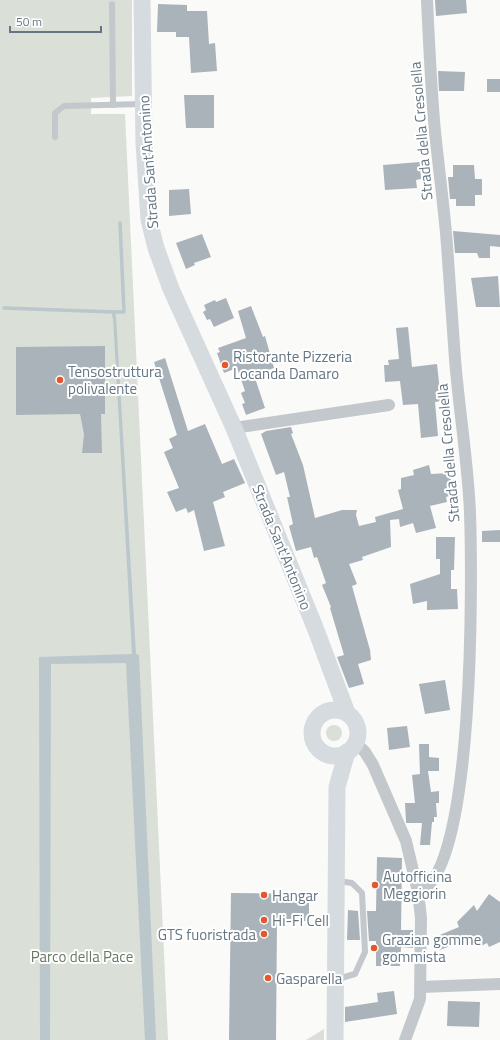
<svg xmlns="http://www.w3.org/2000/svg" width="500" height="1040" font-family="'Titillium Web',sans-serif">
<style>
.green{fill:#dadfd7}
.water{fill:#bbc7cb}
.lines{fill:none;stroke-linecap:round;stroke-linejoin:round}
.stream{stroke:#bbc7cb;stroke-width:3.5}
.building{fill:#aab3b9}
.lane{stroke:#c3c8cc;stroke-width:6}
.street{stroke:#c3c8cc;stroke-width:12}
.secondary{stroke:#d6dbdf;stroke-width:17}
.poi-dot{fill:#e4572e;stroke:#fff;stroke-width:1.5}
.labels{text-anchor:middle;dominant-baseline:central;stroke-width:4;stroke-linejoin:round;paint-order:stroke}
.street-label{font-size:15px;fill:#657683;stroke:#fff}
.poi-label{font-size:15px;fill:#657683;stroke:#fff;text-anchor:start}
.park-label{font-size:15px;fill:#687a64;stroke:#fff}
</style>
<rect width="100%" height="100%" fill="#fafaf8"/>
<!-- green -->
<g class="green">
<path d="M 0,0 L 132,0 L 132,96 L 91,98 L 91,114 L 125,114 L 168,1040 L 0,1040 Z"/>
<circle cx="334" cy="733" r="8"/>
<path d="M 324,1029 L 324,1040 L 306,1040 Z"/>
</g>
<!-- water -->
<path class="water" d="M 113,317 L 116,317 L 136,654 L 139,655 L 156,1040 L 145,1040 L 126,663 L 51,664 L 50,1040 L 40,1040 L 39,657 L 132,654 Z"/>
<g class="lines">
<!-- stream -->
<g class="stream">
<path d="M 4,308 L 114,312"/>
<path d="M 114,317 L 114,312 L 124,312 L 120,223"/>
</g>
</g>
<!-- building -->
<g class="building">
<path d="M 435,0 L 466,0 L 467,13 L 436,16 Z"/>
<path d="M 158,4 L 187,5 L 187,11 L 207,11 L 209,44 L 215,43 L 217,71 L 191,73 L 189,37 L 176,37 L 176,32 L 157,32 Z"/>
<path d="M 438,71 L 465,72 L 464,91 L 439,91 Z"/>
<rect x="487" y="79" width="13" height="13"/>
<path d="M 184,95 L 214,95 L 214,128 L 186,128 Z"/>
<path d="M 420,162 L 421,179 L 416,180 L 417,188 L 385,190 L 383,165 Z"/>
<path d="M 453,165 L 474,165 L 475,179 L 482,179 L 482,195 L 475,195 L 475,206 L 456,206 L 456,199 L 450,199 L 448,177 L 453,177 Z"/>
<path d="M 189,189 L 191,214 L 169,216 L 169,190 Z"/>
<path d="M 453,231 L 500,235 L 500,247 L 490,246 L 490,258 L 479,258 L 477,253 L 455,253 Z"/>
<path d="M 202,234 L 211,257 L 194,263 L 195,265 L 186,269 L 176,243 Z"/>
<path d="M 498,276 L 500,307 L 476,307 L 471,278 Z"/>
<path d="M 226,298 L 234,318 L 214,327 L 210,319 L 207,320 L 203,312 L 206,310 L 204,305 L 215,300 L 216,302 Z"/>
<path d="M 251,306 L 263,337 L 265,336 L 274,368 L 254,375 L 265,408 L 246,415 L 242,404 L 245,403 L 241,393 L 245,391 L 237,368 L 224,373 L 217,353 L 220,352 L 218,348 L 246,338 L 238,311 Z"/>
<path d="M 408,327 L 412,367 L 437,364 L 441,401 L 435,402 L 438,436 L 421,438 L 418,404 L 403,405 L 400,381 L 385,382 L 384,365 L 389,365 L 388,360 L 399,359 L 396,328 Z"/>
<path d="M 105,346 L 105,414 L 101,414 L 102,453 L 82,453 L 84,434 L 80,414 L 16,415 L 16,347 Z"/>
<path d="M 165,358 L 188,431 L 205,424 L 222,464 L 234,459 L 245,483 L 223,492 L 225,497 L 213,502 L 225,546 L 204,551 L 194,510 L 188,513 L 186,508 L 176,512 L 167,492 L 179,488 L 164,452 L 173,448 L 169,439 L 177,435 L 154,362 Z"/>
<path d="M 291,427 L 293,433 L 291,434 L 303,465 L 315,518 L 342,510 L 357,510 L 356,515 L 359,526 L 376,522 L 375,517 L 403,509 L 398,490 L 401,489 L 401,478 L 414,475 L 413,470 L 429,465 L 431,474 L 449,473 L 454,491 L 448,493 L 449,496 L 446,497 L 447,502 L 430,506 L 436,528 L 416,533 L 413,523 L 400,527 L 399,519 L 390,520 L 391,547 L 362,557 L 363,560 L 349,564 L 357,584 L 352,586 L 370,650 L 371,660 L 358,664 L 364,684 L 349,688 L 337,657 L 344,655 L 330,608 L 331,607 L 322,585 L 326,583 L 317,557 L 314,558 L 311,547 L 296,551 L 289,526 L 293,524 L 287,497 L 290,497 L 284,472 L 276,475 L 261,434 L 266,431 Z"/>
<path d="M 500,530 L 500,542 L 482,542 L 482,531 Z"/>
<path d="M 436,537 L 455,537 L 454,570 L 451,570 L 451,589 L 457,589 L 458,609 L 427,610 L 427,601 L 413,604 L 410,584 L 440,574 L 440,559 L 436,559 Z"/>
<path d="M 445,680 L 450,710 L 425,714 L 419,684 Z"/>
<path d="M 407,726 L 410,747 L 389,750 L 387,728 Z"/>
<path d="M 419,744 L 429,744 L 429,757 L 439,758 L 439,771 L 428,771 L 431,792 L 439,791 L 439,803 L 436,803 L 437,817 L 434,817 L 434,822 L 432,822 L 430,845 L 420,845 L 422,823 L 406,823 L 406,821 L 405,803 L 415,803 L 412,775 L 420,774 Z"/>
<path d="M 377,857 L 402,858 L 401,930 L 413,930 L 413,948 L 401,947 L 400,966 L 376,966 L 376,941 L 369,941 L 367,911 L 376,911 Z"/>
<path d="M 231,893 L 309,894 L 309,921 L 277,921 L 276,1040 L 229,1040 Z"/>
<path d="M 489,894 L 500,902 L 500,942 L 489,947 L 487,943 L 479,947 L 475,936 L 440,950 L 435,937 L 459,927 L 457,922 L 474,905 L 477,911 Z"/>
<path d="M 348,910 L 358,911 L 360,940 L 347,940 Z"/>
<path d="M 394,991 L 397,1014 L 345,1022 L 345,1007 L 378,1002 L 377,993 Z"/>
<path d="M 448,1001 L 480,1002 L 479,1027 L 447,1026 Z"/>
</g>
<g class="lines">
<!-- lane -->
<g class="lane">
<path d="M 112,4 L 113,105"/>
<path d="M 55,137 L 55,113 L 64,106 L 143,104"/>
<path d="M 336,978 L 341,978 L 355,974 L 365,952 L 362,893 L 352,883 L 338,881"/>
</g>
<!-- street -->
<g class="street">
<path d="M 234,428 L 389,405"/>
<path d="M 355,742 L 365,752 L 373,765 L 406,841 L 418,892 L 421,918 L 420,999 L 405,1040"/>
<path d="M 418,892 C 476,876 472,569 470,513 C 468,462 459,410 455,359 C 452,321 450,283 447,245 C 444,207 439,170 435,132 C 431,88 429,44 427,0"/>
<path d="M 421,987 L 500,984"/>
</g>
<!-- secondary -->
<g class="secondary">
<path d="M 142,0 L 144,143 L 149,220 L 156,248 L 171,289 L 234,428 L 316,630 L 347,713"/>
<circle cx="335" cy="733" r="23"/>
<path d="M 335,1040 L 337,787 L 347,752"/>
</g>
</g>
<!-- markers -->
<g class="poi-dot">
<circle cx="225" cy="365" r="4"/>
<circle cx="60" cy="380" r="4"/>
<circle cx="375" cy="885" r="4"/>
<circle cx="264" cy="895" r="4"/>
<circle cx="264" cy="920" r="4"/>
<circle cx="264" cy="934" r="4"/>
<circle cx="374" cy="948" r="4"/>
<circle cx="268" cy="978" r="4"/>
</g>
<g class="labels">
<!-- street labels -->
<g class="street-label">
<text transform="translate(421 131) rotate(-95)">Strada della Cresolella</text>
<text transform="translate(148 162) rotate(-94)">Strada Sant'Antonino</text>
<text transform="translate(448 453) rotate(-95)">Strada della Cresolella</text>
<text transform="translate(282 547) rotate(68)">Strada Sant'Antonino</text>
</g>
<!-- poi labels -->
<g class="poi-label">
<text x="233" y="356">Ristorante Pizzeria<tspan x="233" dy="17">Locanda Damaro</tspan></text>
<text x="68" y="371">Tensostruttura<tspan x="68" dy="17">polivalente</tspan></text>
<text x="383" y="876">Autofficina<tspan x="383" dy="17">Meggiorin</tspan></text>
<text x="272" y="895">Hangar</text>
<text x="272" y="920">Hi-Fi Cell</text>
<text x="256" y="934" text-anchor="end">GTS fuoristrada</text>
<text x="382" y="939">Grazian gomme<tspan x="382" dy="17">gommista</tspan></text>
<text x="276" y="978">Gasparella</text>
</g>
<!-- park labels -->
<g class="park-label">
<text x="82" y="956">Parco della Pace</text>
</g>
</g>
<!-- scale -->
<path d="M10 26v6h91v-6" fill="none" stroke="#657683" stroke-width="2"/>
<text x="16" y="26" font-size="12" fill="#657683" stroke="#ffffff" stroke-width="3" paint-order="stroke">50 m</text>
</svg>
